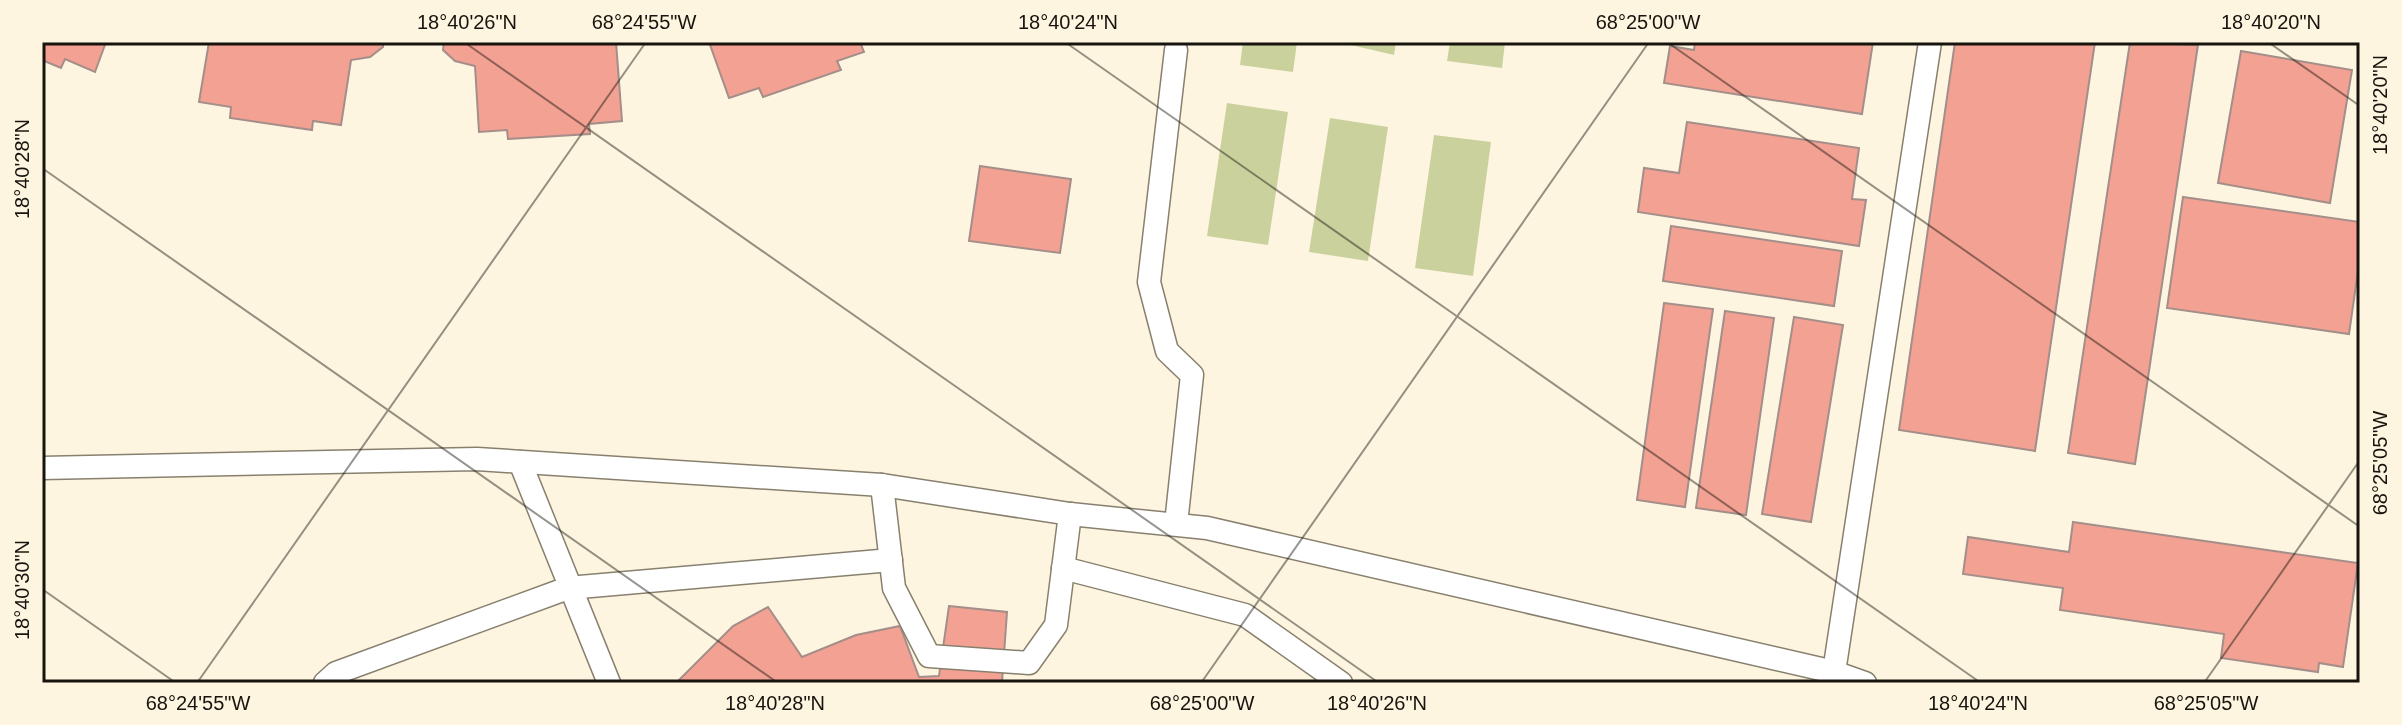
<svg xmlns="http://www.w3.org/2000/svg" width="2402" height="725" font-family="Helvetica,sans-serif">
<style>
.pitch{fill:#cad19d}
.building{fill:#f2a192;stroke:#a48e89;stroke-width:2}
.lines{fill:none;stroke-linecap:round;stroke-linejoin:round}
.service-casing{stroke:#88806e;stroke-width:25}
.service{stroke:#fff;stroke-width:22}
.ticks{fill:none;stroke:#17130d;stroke-width:2;stroke-opacity:0.45}
.neatline{fill:none;stroke:#17130d;stroke-width:3}
.ticks-label{font-size:20px;text-anchor:middle;fill:#17130d}
</style>
<rect width="100%" height="100%" fill="#fef5e1"/>
<!-- pitch -->
<g class="pitch">
<path d="M 1243,42 L 1297,42 L 1293,72 L 1240,65 Z"/>
<path d="M 1338,42 L 1396,42 L 1394,55 Z"/>
<path d="M 1450,42 L 1505,42 L 1502,68 L 1447,61 Z"/>
<path d="M 1227,103 L 1288,112 L 1268,245 L 1207,236 Z"/>
<path d="M 1330,118 L 1388,127 L 1368,261 L 1309,252 Z"/>
<path d="M 1434,135 L 1491,142 L 1473,276 L 1415,268 Z"/>
</g>
<!-- building -->
<g class="building">
<path d="M 42,42 L 106,42 L 95,72 L 65,59 L 61,68 L 42,60 Z"/>
<path d="M 209,42 L 383,42 L 383,47 L 370,57 L 351,60 L 341,125 L 313,121 L 312,130 L 230,118 L 231,107 L 199,102 Z"/>
<path d="M 444,42 L 616,42 L 622,121 L 589,124 L 590,134 L 508,139 L 507,130 L 479,132 L 475,66 L 455,61 L 443,50 Z"/>
<path d="M 709,42 L 860,42 L 864,52 L 837,61 L 841,70 L 763,97 L 759,88 L 729,98 Z"/>
<path d="M 1695,42 L 1873,42 L 1862,114 L 1664,83 L 1670,46 L 1694,50 Z"/>
<path d="M 1955,42 L 2095,42 L 2035,451 L 1899,430 Z"/>
<path d="M 2130,42 L 2198,45 L 2135,464 L 2068,453 Z"/>
<path d="M 2241,51 L 2352,70 L 2330,203 L 2218,183 Z"/>
<path d="M 1687,122 L 1859,148 L 1852,199 L 1866,200 L 1859,246 L 1638,212 L 1644,168 L 1679,173 Z"/>
<path d="M 980,166 L 1071,179 L 1060,253 L 969,241 Z"/>
<path d="M 2183,197 L 2360,222 L 2360,257 L 2349,334 L 2167,308 Z"/>
<path d="M 1671,226 L 1842,251 L 1834,306 L 1663,281 Z"/>
<path d="M 1664,303 L 1713,309 L 1685,507 L 1637,500 Z"/>
<path d="M 1725,311 L 1774,318 L 1746,515 L 1696,508 Z"/>
<path d="M 1794,317 L 1843,325 L 1811,522 L 1762,514 Z"/>
<path d="M 2073,522 L 2358,563 L 2343,667 L 2319,663 L 2318,672 L 2221,658 L 2224,634 L 2060,610 L 2063,588 L 1963,574 L 1968,537 L 2069,552 Z"/>
<path d="M 949,606 L 1007,612 L 1002,683 L 676,683 L 733,626 L 768,607 L 802,657 L 856,635 L 900,626 L 919,677 L 939,676 Z"/>
</g>
<g class="lines">
<!-- service casing -->
<g class="service-casing">
<g id="service">
<path d="M 520,462 L 609,683"/>
<path d="M 42,468 L 477,459 L 882,485 L 1070,514 L 1207,528 L 1834,672 L 1865,683"/>
<path d="M 882,485 L 894,588 L 929,656 L 1029,663 L 1056,625 L 1070,514"/>
<path d="M 1176,524 L 1192,375 L 1167,351 L 1149,282 L 1176,50"/>
<path d="M 1063,568 L 1245,615 L 1341,683"/>
<path d="M 1834,672 L 1930,42"/>
<path d="M 325,683 L 336,673 L 568,588 L 891,560"/>
</g>
</g>
<!-- service -->
<use href="#service" class="service"/>
</g>
<!-- ticks -->
<path class="ticks" d="M 464,42 L 1379,683M 1065,42 L 1981,683M 1667,42 L 2360,527M 2268,42 L 2360,106M 42,168 L 778,683M 42,589 L 176,683M 197,683 L 646,42M 1201,683 L 1649,42M 2204,683 L 2360,460"/>
<!-- border -->
<rect width="2402" height="725" fill="none" stroke="#fef5e1" stroke-width="88"/>
<rect x="44" y="44" width="2314" height="637" class="neatline"/>
<g class="ticks-label">
<text x="467" y="29">18°40'26"N</text>
<text x="644" y="29">68°24'55"W</text>
<text x="1068" y="29">18°40'24"N</text>
<text x="1648" y="29">68°25'00"W</text>
<text x="2271" y="29">18°40'20"N</text>
<text transform="translate(2380 105) rotate(-90)" y="7">18°40'20"N</text>
<text transform="translate(22 169) rotate(-90)" y="7">18°40'28"N</text>
<text transform="translate(2380 463) rotate(-90)" y="7">68°25'05"W</text>
<text transform="translate(22 590) rotate(-90)" y="7">18°40'30"N</text>
<text x="198" y="710">68°24'55"W</text>
<text x="775" y="710">18°40'28"N</text>
<text x="1202" y="710">68°25'00"W</text>
<text x="1377" y="710">18°40'26"N</text>
<text x="1978" y="710">18°40'24"N</text>
<text x="2206" y="710">68°25'05"W</text>
</g>
</svg>
